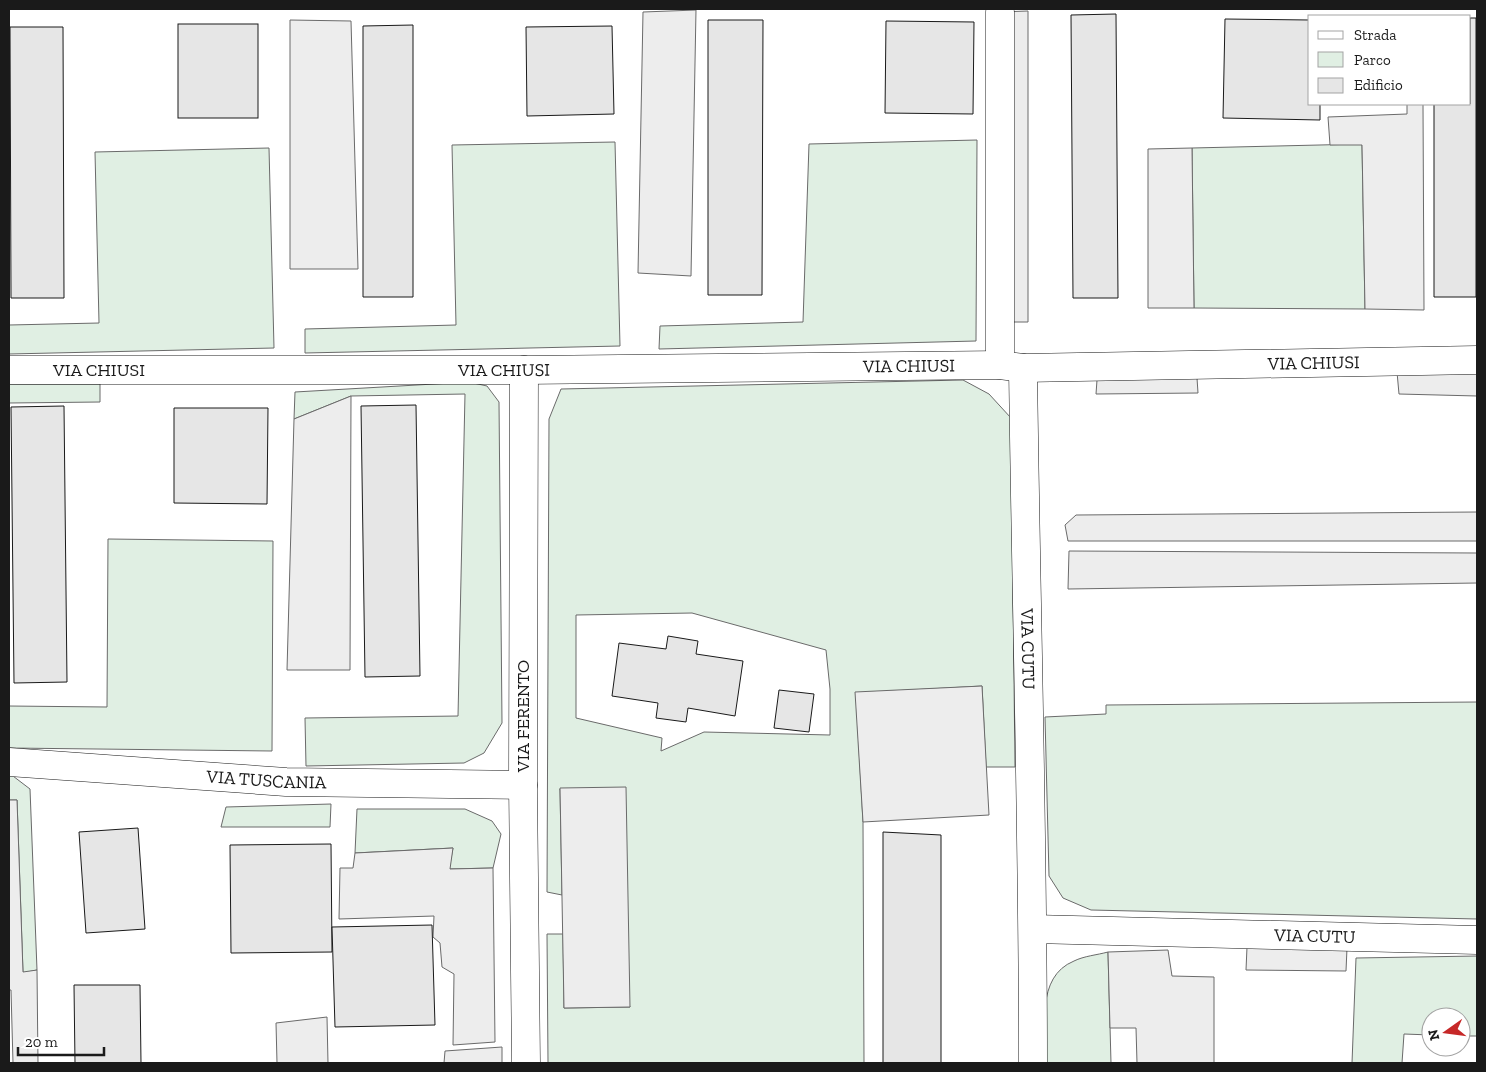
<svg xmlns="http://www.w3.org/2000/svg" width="1486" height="1072" font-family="'Zilla Slab',serif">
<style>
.green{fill:#e0efe3;stroke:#6a6a6a;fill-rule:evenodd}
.parking{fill:#ededed;stroke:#6a6a6a}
.building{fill:#e6e6e6;stroke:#1a1a1a}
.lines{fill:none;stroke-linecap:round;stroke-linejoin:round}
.minor-casing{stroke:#1a1a1a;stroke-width:29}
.minor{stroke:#fff;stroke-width:28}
.labels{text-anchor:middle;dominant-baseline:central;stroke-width:4;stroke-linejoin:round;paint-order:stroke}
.street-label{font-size:18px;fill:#1a1a1a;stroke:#fff}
</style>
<rect width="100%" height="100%" fill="#fff"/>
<!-- green -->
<g class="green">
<path d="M 977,140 L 976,341 L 659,349 L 660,326 L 803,322 L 809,144 Z"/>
<path d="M 615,142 L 620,346 L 305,353 L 305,329 L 456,325 L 452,145 Z"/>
<path d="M 1362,144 L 1365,309 L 1194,308 L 1192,148 Z"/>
<path d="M 269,148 L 274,348 L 9,354 L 9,325 L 99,323 L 95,152 Z"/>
<path d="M 963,380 L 989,394 L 1011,418 L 1015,767 L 986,767 L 982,686 L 856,693 L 863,822 L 864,1063 L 548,1063 L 547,934 L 563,934 L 564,1008 L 630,1007 L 560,789 L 562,895 L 547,892 L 549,419 L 561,389 ZM 692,613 L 826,650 L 830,689 L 830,735 L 704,732 L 661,751 L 662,738 L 576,718 L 576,615 Z"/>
<path d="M 469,382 L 487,386 L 499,402 L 502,723 L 484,753 L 464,763 L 306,766 L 305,718 L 458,716 L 465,394 L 351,396 L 294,419 L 295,392 Z"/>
<path d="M 9,384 L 100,384 L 100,402 L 9,403 Z"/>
<path d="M 108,539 L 273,541 L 272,751 L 9,748 L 9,706 L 107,707 Z"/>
<path d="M 1477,702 L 1477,919 L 1091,910 L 1063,898 L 1049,876 L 1045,717 L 1106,714 L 1106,705 Z"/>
<path d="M 9,773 L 30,789 L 37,970 L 23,973 L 17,800 L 9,800 Z"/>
<path d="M 331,804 L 330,827 L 221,827 L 226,807 Z"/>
<path d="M 357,809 L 465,809 L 492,821 L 501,834 L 493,868 L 449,869 L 453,848 L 355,853 Z"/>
<path d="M 1108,952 L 1111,1063 L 1046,1063 C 1046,1029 1035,977 1074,961 C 1084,956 1097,955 1108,952 Z"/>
<path d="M 1477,956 L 1477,1036 L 1461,1036 L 1461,1017 L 1431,1017 L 1431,1035 L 1404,1034 L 1402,1063 L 1352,1063 L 1356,958 Z"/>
</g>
<!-- parking -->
<g class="parking">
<path d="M 696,10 L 691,276 L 638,273 L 643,12 Z"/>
<path d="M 1028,11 L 1028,322 L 1000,322 L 1000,12 Z"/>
<path d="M 290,20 L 351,21 L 358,269 L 290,269 Z"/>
<path d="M 1407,104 L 1423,104 L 1424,310 L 1365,309 L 1362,145 L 1330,145 L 1328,117 L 1407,114 Z"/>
<path d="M 1192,148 L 1194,308 L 1148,308 L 1148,149 Z"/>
<path d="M 1397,372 L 1477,373 L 1477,396 L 1399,394 Z"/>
<path d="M 1197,378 L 1198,393 L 1096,394 L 1097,380 Z"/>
<path d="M 351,396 L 350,670 L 287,670 L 294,419 Z"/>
<path d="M 1477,512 L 1477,541 L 1068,541 L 1065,525 L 1076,515 Z"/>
<path d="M 1069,551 L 1477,553 L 1477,583 L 1068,589 Z"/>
<path d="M 982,686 L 989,815 L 863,822 L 855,692 Z"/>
<path d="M 626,787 L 630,1007 L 564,1008 L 560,788 Z"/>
<path d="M 9,800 L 17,800 L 23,972 L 37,970 L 38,1063 L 13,1063 L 11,990 L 9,990 Z"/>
<path d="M 453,848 L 450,869 L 493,868 L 495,1042 L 453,1045 L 454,974 L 442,967 L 440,943 L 433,937 L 434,916 L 339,919 L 340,868 L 353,868 L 355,853 Z"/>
<path d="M 1247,947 L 1347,948 L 1346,971 L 1246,970 Z"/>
<path d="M 1168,950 L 1172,976 L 1214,977 L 1214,1063 L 1137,1063 L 1136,1028 L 1110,1028 L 1108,952 Z"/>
<path d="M 327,1017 L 328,1063 L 277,1063 L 276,1023 Z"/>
<path d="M 502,1047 L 502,1063 L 444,1063 L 445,1051 Z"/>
</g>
<!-- building -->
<g class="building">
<path d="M 1116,14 L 1118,298 L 1073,298 L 1071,15 Z"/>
<path d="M 1470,18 L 1476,18 L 1476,297 L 1434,297 L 1434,104 L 1470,104 Z"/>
<path d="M 1225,19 L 1310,20 L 1310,104 L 1320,104 L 1320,120 L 1223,118 Z"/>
<path d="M 708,20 L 763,20 L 762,295 L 708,295 Z"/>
<path d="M 886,21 L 974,22 L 973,114 L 885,113 Z"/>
<rect x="178" y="24" width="80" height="94"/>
<path d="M 413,25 L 413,297 L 363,297 L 363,26 Z"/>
<path d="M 612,26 L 614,114 L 527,116 L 526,27 Z"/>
<path d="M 10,27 L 63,27 L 64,298 L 11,298 Z"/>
<path d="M 416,405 L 420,676 L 365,677 L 361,406 Z"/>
<path d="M 64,406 L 67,682 L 14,683 L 11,407 Z"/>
<path d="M 174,408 L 268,408 L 267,504 L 174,503 Z"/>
<path d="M 668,636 L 698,641 L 696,654 L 743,661 L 735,716 L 688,708 L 686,722 L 656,718 L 658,703 L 612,696 L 619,643 L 666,649 Z"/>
<path d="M 779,690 L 814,694 L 809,732 L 774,728 Z"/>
<path d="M 138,828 L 145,929 L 86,933 L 79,832 Z"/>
<path d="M 883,832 L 941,835 L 941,1063 L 883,1063 Z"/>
<path d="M 331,844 L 332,952 L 231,953 L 230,845 Z"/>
<path d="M 432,925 L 435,1025 L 335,1027 L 332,927 Z"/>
<path d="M 74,985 L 140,985 L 141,1063 L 75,1063 Z"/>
</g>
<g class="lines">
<!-- minor casing -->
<g class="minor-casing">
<g id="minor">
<path d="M 1000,12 L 1000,365"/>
<path id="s1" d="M 1023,368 C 1026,600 1033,832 1033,1063"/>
<path id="s2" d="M 9,370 L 524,370 L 1000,365 L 1023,368 L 1477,360"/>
<path d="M 524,370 L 523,785 L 526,1063"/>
<path id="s3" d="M 9,762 L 286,782 L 523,785"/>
<path id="s4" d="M 1033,929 L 1477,940"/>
</g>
</g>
<!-- minor -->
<use href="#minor" class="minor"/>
</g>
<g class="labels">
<!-- street labels -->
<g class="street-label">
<text stroke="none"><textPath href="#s2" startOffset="1305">VIA CHIUSI</textPath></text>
<text stroke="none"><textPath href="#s2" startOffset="900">VIA CHIUSI</textPath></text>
<text stroke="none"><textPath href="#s2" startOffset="495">VIA CHIUSI</textPath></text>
<text stroke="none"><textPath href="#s2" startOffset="90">VIA CHIUSI</textPath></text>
<text stroke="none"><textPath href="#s1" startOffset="281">VIA CUTU</textPath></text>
<text transform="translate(523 716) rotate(-90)">VIA FERENTO</text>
<text stroke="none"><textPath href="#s3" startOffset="258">VIA TUSCANIA</textPath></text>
<text stroke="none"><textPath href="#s4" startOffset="282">VIA CUTU</textPath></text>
</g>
</g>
<!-- border -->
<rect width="1486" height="1072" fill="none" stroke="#1a1a1a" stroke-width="20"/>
<!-- legend -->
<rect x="1308" y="15" width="162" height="90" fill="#ffffff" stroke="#a3a3a3"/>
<rect x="1318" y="31" width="25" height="8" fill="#ffffff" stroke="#a3a3a3"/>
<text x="1354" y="40" font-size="15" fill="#1a1a1a">Strada</text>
<rect x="1318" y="52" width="25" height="15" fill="#e0efe3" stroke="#a3a3a3"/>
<text x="1354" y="65" font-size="15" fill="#1a1a1a">Parco</text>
<rect x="1318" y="78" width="25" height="15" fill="#e6e6e6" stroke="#a3a3a3"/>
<text x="1354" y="90" font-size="15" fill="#1a1a1a">Edificio</text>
<!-- north arrow -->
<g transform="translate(1446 1032) rotate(256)"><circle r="24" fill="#ffffff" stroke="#a3a3a3"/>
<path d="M0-4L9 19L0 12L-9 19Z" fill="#c62828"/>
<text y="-8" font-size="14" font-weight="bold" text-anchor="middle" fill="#1a1a1a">N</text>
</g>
<!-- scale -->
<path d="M18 1047v8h86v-8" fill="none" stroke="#1a1a1a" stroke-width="2.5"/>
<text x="25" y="1047" font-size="15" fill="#1a1a1a" stroke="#ffffff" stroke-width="4" paint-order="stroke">20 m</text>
</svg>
